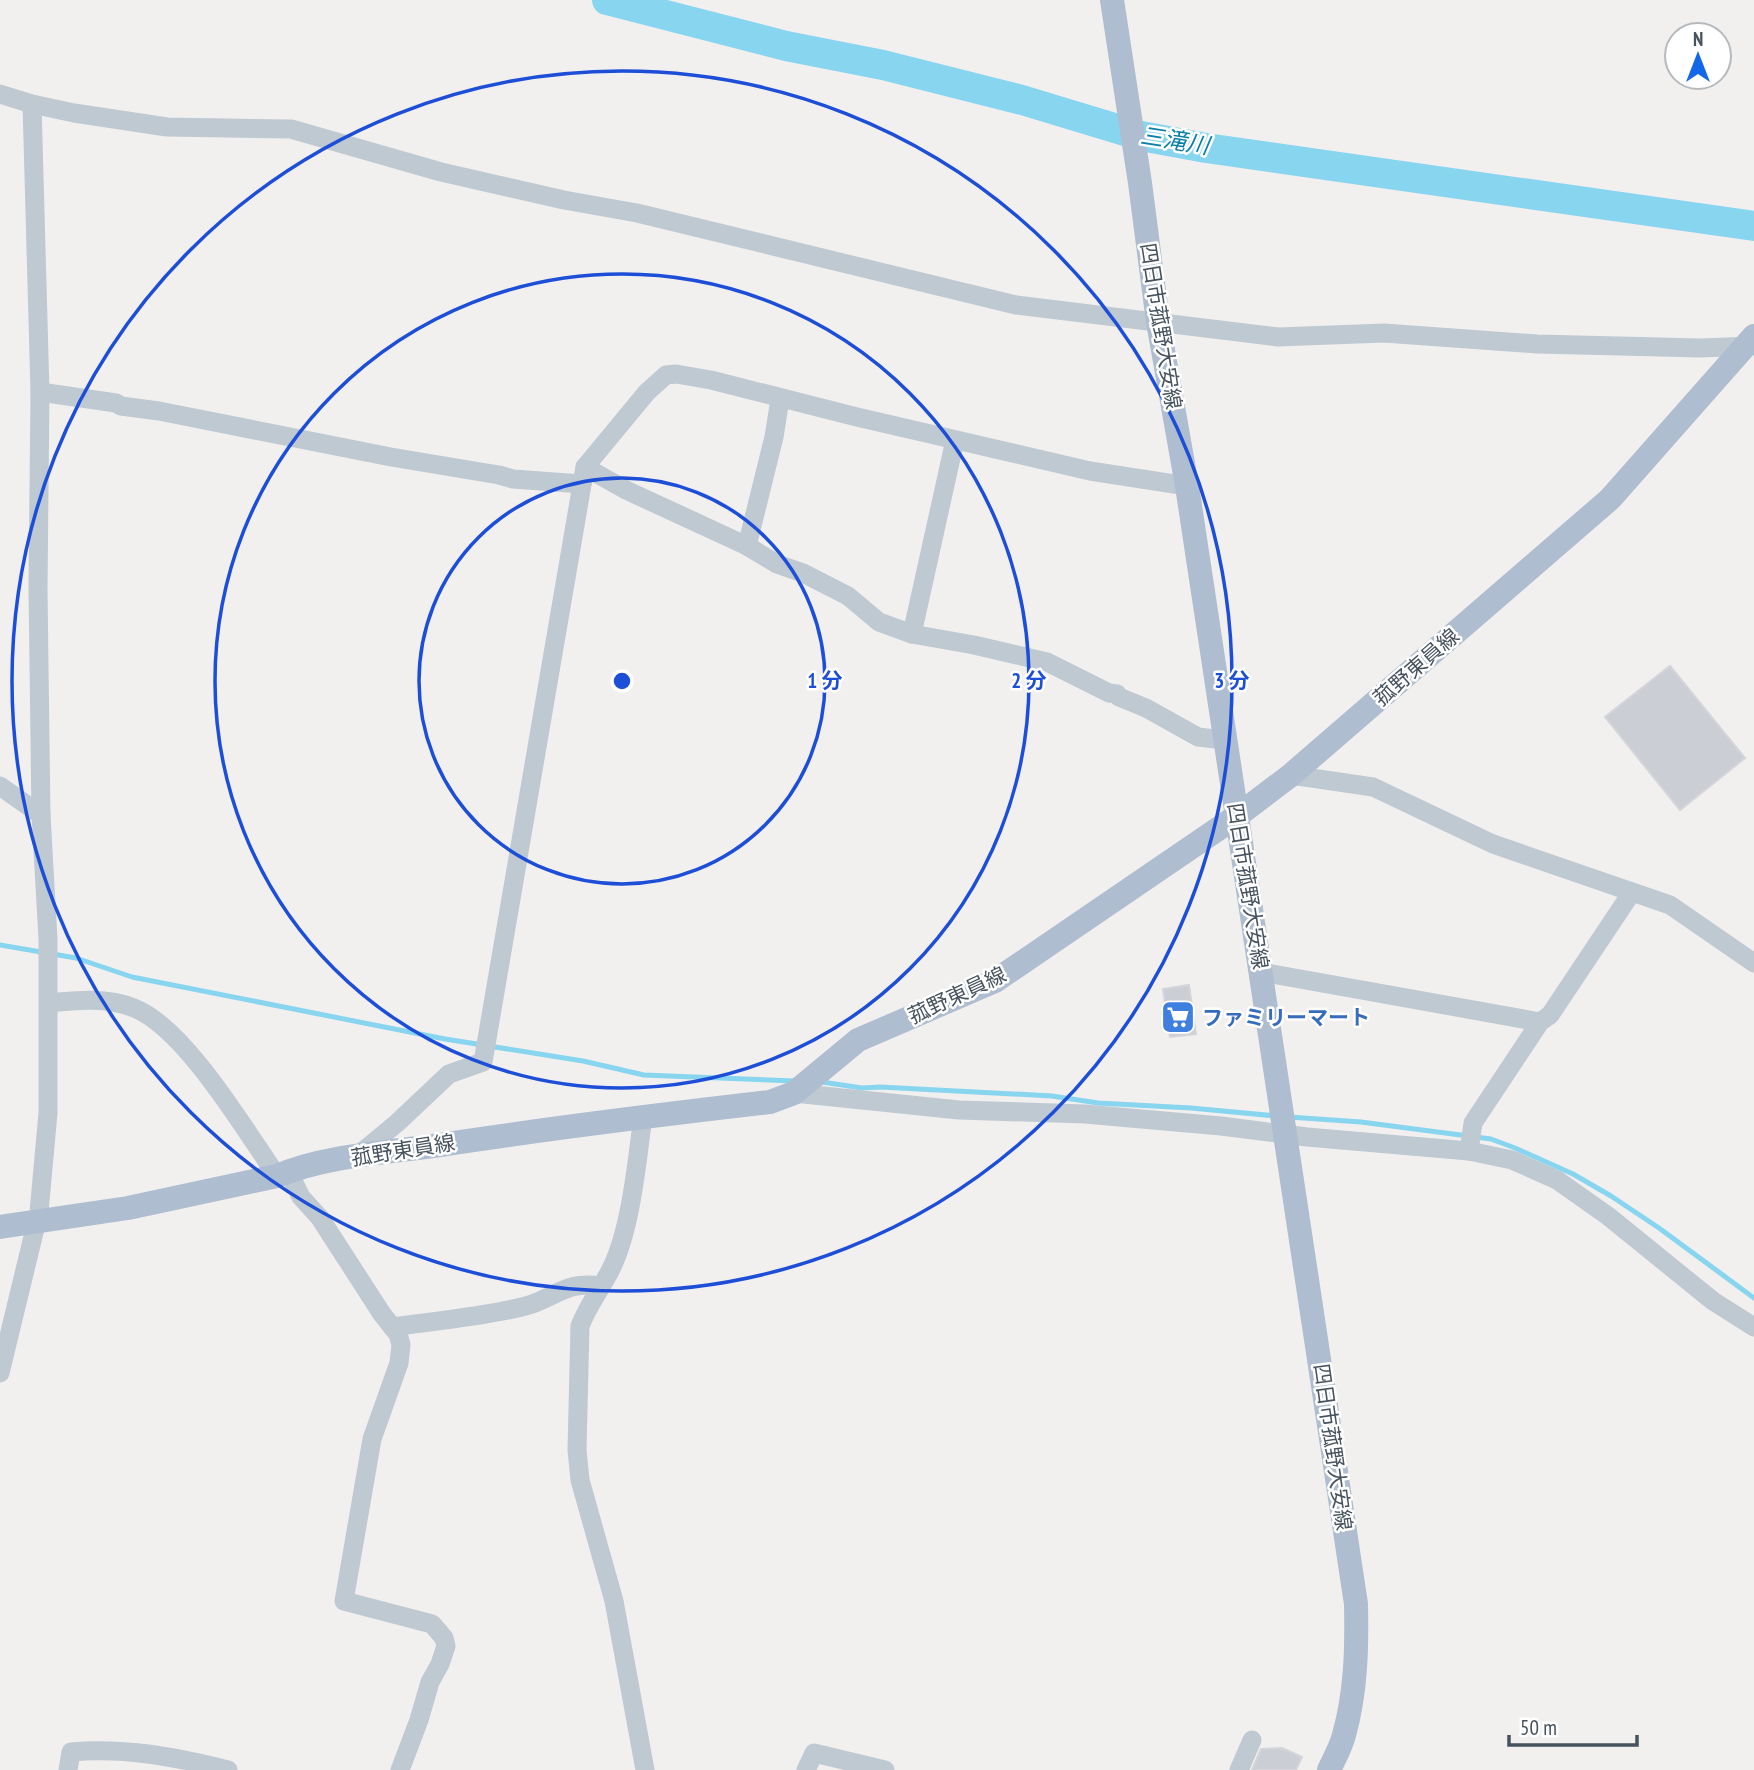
<svg xmlns="http://www.w3.org/2000/svg" width="1754" height="1770" font-family="'PT Sans Narrow','Noto Sans JP',sans-serif">
<style>
.lines{fill:none;stroke-linecap:round;stroke-linejoin:round}
.stream{stroke:#88d5ef;stroke-width:5}
.river{stroke:#88d5ef;stroke-width:30}
.building{fill:#cbced4;stroke:#d3d5db;stroke-width:2}
.minor{stroke:#bfc9d2;stroke-width:19}
.major{stroke:#aebdcf;stroke-width:24}
.ring{fill:none;stroke:#1d4ed8;stroke-width:3.5}
.labels{text-anchor:middle;dominant-baseline:central;stroke-width:5;stroke-linejoin:round;paint-order:stroke}
.street-label{font-size:21px;fill:#46525d;stroke:#fff}
.shop-label{font-size:21px;font-weight:bold;fill:#366cbe;stroke:#fff;text-anchor:start}
.water-label{font-size:23px;font-style:italic;fill:#087fa7;stroke:#fff}
.centre{fill:#1d4ed8;stroke:#fff;stroke-width:3.5}
.ring-label{font-size:21px;text-anchor:middle;font-weight:bold;fill:#1d4ed8;stroke:#fff;stroke-width:5;stroke-linejoin:round;paint-order:stroke}
</style>
<rect width="100%" height="100%" fill="#f2efef"/>
<g class="lines">
<!-- stream -->
<g class="stream">
<path d="M 0,945 L 76,958 L 132,977 L 445,1039 L 583,1061 L 644,1075 L 795,1081"/>
<path d="M 822,1082 L 862,1088 L 880,1087 L 1052,1096 L 1098,1103 L 1191,1108 L 1276,1116"/>
<path d="M 1289,1117 L 1361,1122 L 1491,1139 L 1515,1148 L 1573,1174 L 1611,1196 L 1659,1228 L 1754,1298"/>
</g>
<!-- river -->
<path class="river" d="M 607,0 L 786,46 L 883,65 L 1022,100 L 1141,136 L 1206,148 L 1754,226"/>
</g>
<!-- building -->
<g class="building">
<path d="M 1670,666 L 1745,758 L 1680,810 L 1605,717 Z"/>
<path d="M 1189,985 L 1196,1034 L 1170,1037 L 1168,1024 L 1164,1025 L 1162,1011 L 1166,1010 L 1163,989 Z"/>
<path d="M 1282,1748 L 1302,1757 L 1296,1770 L 1252,1770 L 1261,1749 Z"/>
</g>
<g class="lines">
<!-- minor -->
<g class="minor">
<path d="M 0,94 L 32,104 L 74,113 L 167,127 L 291,129 L 441,172 L 564,200 L 637,213 L 1016,305 L 1278,337 L 1384,333 L 1537,344 L 1700,348 L 1753,346"/>
<path d="M 40,392 L 116,403 L 121,406 L 159,411 L 391,457 L 499,475 L 513,479 L 582,484"/>
<path d="M 585,467 L 626,490 L 747,546 L 777,564 L 803,573 L 848,596 L 879,622 L 912,634 L 974,645 L 1047,662 L 1109,693 L 1117,694 L 1119,697 L 1146,708 L 1198,737 L 1224,740"/>
<path d="M 747,546 L 774,437 L 780,399"/>
<path d="M 912,634 L 955,440"/>
<path d="M 1291,775 L 1373,787 L 1493,844 L 1670,905 L 1754,963"/>
<path d="M 0,786 L 41,815"/>
<path d="M 1261,972 L 1540,1022"/>
<path d="M 49,1003 C 77,1000 107,997 134,1008 C 185,1028 245,1130 277,1176"/>
<path d="M 794,1093 L 959,1110 L 1085,1114 L 1221,1126 L 1307,1137 L 1469,1151 L 1512,1160 L 1557,1180 L 1608,1216 L 1713,1301 L 1754,1327"/>
<path d="M 643,1116 C 637,1161 631,1229 611,1269 C 601,1289 588,1305 580,1326 L 577,1450 L 580,1480 L 614,1601 L 645,1770"/>
<path d="M 1469,1151 L 1473,1123 L 1540,1022 L 1550,1015 L 1632,892"/>
<path d="M 356,1157 L 397,1123 L 449,1074 L 483,1062 L 585,467 L 647,392 L 666,375 L 676,374 L 711,380 L 857,417 L 1090,471 L 1187,486"/>
<path d="M 288,1171 L 301,1197 L 320,1218 L 382,1314 L 398,1334 L 401,1345 L 399,1363 L 372,1439 L 344,1601 L 432,1624 L 444,1638 L 446,1646 L 440,1664 L 430,1682 L 419,1720 L 400,1770"/>
<path d="M 392,1327 C 435,1321 480,1317 522,1307 C 553,1300 565,1280 600,1286"/>
<path d="M 0,1373 L 39,1212 L 48,1113 L 48,939 L 41,815 L 38,589 L 40,392 L 32,104"/>
<path d="M 68,1770 L 71,1752 C 124,1747 176,1757 228,1770"/>
<path d="M 806,1770 L 814,1753 L 885,1770"/>
<path d="M 1239,1770 L 1252,1740"/>
</g>
<!-- major -->
<g class="major">
<path d="M 1112,0 L 1140,183 L 1158,322 L 1187,486 L 1356,1604 C 1357,1648 1356,1692 1344,1735 C 1341,1747 1334,1759 1329,1770"/>
<path d="M 0,1227 L 128,1208 L 277,1176 C 325,1156 382,1153 433,1146 C 545,1129 657,1115 770,1102 L 794,1093 L 858,1040 L 995,981 L 1237,816 L 1291,775 L 1610,499 L 1754,336"/>
</g>
</g>
<!-- distance rings -->
<g class="ring">
<circle cx="622" cy="681" r="203"/>
<circle cx="622" cy="681" r="407"/>
<circle cx="622" cy="681" r="610"/>
</g>
<!-- icons -->
<defs>
<g id="supermarket-square" transform="scale(1.75)"><rect x="-9" y="-9" width="18" height="18" rx="4" fill="#3f7fe0" stroke="#fff"/><path d="M-6-5.5h2.5l.6 2H6L4.5 2H-2.5L-4.4-4H-6ZM-1.5 3.2a1.3 1.3 0 1 0 .1 0ZM3 3.2a1.3 1.3 0 1 0 .1 0Z" fill="#fff"/></g>
</defs>
<g fill-rule="evenodd">
<use href="#supermarket-square" x="1178" y="1017"/>
</g>
<g class="labels">
<!-- street labels -->
<g class="street-label">
<text transform="translate(1161 326) rotate(81)">四日市菰野大安線</text>
<text transform="translate(1416 667) rotate(-41)">菰野東員線</text>
<text transform="translate(1248 886) rotate(81)">四日市菰野大安線</text>
<text transform="translate(957 995) rotate(-25)">菰野東員線</text>
<text transform="translate(403 1150) rotate(-9)">菰野東員線</text>
<text transform="translate(1333 1447) rotate(82)">四日市菰野大安線</text>
</g>
<!-- shop labels -->
<g class="shop-label">
<text x="1202" y="1017">ファミリーマート</text>
</g>
<!-- water labels -->
<g class="water-label">
<text transform="translate(1175 140) rotate(9)">三滝川</text>
</g>
</g>
<circle cx="622" cy="681" r="10" class="centre"/>
<g class="ring-label">
<text x="825" y="688">1 分</text>
<text x="1029" y="688">2 分</text>
<text x="1232" y="688">3 分</text>
</g>
<!-- north arrow -->
<g transform="translate(1698 56)"><circle r="33" fill="#ffffff" stroke="#b5babe" stroke-width="2"/>
<path d="M0-5L12 26L0 18L-12 26Z" fill="#1367e8"/>
<text y="-10" font-size="19" font-weight="bold" text-anchor="middle" fill="#46525d">N</text>
</g>
<!-- scale -->
<path d="M1509 1735v10h128v-10" fill="none" stroke="#46525d" stroke-width="3.5"/>
<text x="1520" y="1735" font-size="21" fill="#46525d" stroke="#ffffff" stroke-width="5" paint-order="stroke">50 m</text>
</svg>
